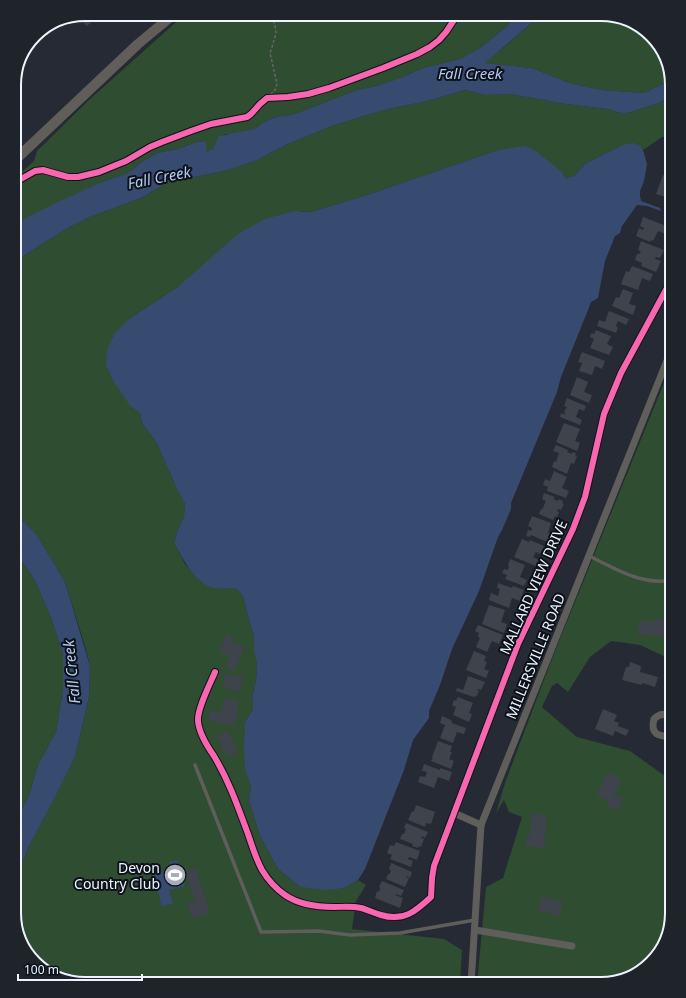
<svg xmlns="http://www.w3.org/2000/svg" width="686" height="998" font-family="'Noto Sans',sans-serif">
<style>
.green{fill:#2e4d31}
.water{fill:#374b70}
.building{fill:#3f434b}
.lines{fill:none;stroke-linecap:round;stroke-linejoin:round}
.path{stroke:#666665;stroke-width:1.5;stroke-dasharray:3 2;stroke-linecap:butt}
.lane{stroke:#605e5b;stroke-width:3.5}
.street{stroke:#605e5b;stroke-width:7}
.secondary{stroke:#615d59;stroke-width:10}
.cycleway-casing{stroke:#0d1219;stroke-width:8}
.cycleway{stroke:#f766af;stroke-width:6}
.labels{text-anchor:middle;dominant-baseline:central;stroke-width:4;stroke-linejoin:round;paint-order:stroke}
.street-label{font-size:14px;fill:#edf3ff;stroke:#0d1219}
.poi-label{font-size:14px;fill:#edf3ff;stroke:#0d1219;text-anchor:end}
.water-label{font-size:15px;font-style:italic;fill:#b4caf2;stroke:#0d1219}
.rim{fill:none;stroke:#edf3ff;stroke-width:2}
</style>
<rect width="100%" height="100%" fill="#252a34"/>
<!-- green -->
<g class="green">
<path d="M 185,14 L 519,14 L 506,27 L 480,48 L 460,59 L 423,68 L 405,76 L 377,86 L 357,90 L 313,107 L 291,115 L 276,117 L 264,122 L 256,129 L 232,134 L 224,134 L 213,149 L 206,153 L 206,147 L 205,141 L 196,142 L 178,149 L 157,153 L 142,162 L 128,173 L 99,183 L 14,228 L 14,179 L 34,161 L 37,151 L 89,100 Z"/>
<path d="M 542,14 L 605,14 L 636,24 L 663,50 L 671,80 L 644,93 L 600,90 L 569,83 L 532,68 L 484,63 L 504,47 Z"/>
<path d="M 465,90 L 485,95 L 510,94 L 566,104 L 608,109 L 624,114 L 659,103 L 672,96 L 672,136 L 662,137 L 643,150 L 641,146 L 622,145 L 585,164 L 574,176 L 566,178 L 562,172 L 498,150 L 367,195 L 311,212 L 301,211 L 179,286 L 129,319 L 131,407 L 140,413 L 142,423 L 156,442 L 177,489 L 185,504 L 184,516 L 177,532 L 174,543 L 185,564 L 201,582 L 236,588 L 243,596 L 247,612 L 254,638 L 254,651 L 257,664 L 256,680 L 252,697 L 253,703 L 253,709 L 245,722 L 245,768 L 251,786 L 249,801 L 260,836 L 278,869 L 300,887 L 344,888 L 358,880 L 366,885 L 356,901 L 352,929 L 444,939 L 462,950 L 460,984 L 81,984 L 50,974 L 23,948 L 14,913 L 14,881 L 29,846 L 75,757 L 89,697 L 90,666 L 85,646 L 65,582 L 50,557 L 37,535 L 14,512 L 14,265 L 25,255 L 66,229 L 92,216 L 141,198 L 168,182 L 225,171 L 255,161 L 288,144 L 329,127 L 360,117 L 388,109 L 428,101 Z"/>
<path d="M 672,363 L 672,660 L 640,645 L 611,641 L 590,657 L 568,692 L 557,683 L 552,686 L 542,707 L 577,737 L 630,751 L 672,781 L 672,913 L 662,948 L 636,975 L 601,984 L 477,984 L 486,887 L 503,878 L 522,817 L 509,812 L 504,800 L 496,813 L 506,780 L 553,656 Z"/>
<path d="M 14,554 L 20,558 L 34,579 L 52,620 L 63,654 L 63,689 L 56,732 L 38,765 L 29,796 L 14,822 Z"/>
</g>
<!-- water -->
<g class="water">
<path d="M 519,14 L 542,14 L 485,63 L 532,68 L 569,83 L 601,90 L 644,93 L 671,80 L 672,85 L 672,96 L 659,103 L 624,114 L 608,109 L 566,104 L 510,94 L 485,95 L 465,90 L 428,101 L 388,109 L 360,117 L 329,127 L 288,144 L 255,161 L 225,171 L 168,182 L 141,198 L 92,216 L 66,229 L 25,255 L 14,265 L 14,228 L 26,218 L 54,204 L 99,183 L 128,173 L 142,162 L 157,153 L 178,149 L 196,142 L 206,141 L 206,152 L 213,149 L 219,136 L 255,129 L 264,122 L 276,117 L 291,115 L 313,107 L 357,90 L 377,86 L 405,76 L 423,68 L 460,59 L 480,48 L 506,27 Z"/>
<path d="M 633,143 L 641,146 L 644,153 L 647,164 L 644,181 L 640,191 L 640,196 L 641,201 L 660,208 L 661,211 L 647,206 L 637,205 L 622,226 L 620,233 L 615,236 L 605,261 L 598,298 L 591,302 L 588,310 L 561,377 L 557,392 L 511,503 L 511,509 L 502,530 L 498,537 L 479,591 L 452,649 L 440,685 L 429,711 L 429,718 L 413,740 L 404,770 L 365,869 L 358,880 L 344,888 L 326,890 L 300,887 L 278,869 L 260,836 L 249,801 L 251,786 L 245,769 L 244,749 L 245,722 L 253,709 L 253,703 L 252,697 L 256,680 L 257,664 L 254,651 L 254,638 L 247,612 L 243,596 L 236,588 C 229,588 220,589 213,588 C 195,584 182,557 174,543 L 177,532 L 184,516 L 185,504 L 177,489 L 156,442 L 142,423 L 140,413 L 131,407 L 115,384 L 106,365 L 107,350 L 115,333 L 129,319 L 179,286 L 239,233 L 265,219 L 294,211 L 311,212 L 367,195 L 498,150 L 525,146 L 537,152 L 562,172 L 566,178 L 574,176 L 585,164 L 608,152 L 622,145 Z"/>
<path d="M 14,512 L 37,535 L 50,557 L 65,582 L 90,666 L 89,697 L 75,757 L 56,795 L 29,846 L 14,881 L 14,822 L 29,796 L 38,765 L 56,732 L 63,689 L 63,654 L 52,620 L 34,579 L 20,558 L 14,554 Z"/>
<path d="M 177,860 L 185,886 L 169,890 L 173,903 L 162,907 L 153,875 L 171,869 L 169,862 Z"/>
</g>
<!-- building -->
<g class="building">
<path d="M 85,14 L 100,14 L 87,26 L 78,17 Z"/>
<path d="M 672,159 L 672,175 L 667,173 Z"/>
<path d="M 663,175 L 672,178 L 672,189 L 669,198 L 656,194 Z"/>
<path d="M 643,217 L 669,227 L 666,234 L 658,231 L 653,241 L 651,240 L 650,242 L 636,236 L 639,228 L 643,230 L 644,228 L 640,226 Z"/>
<path d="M 641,241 L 664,250 L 660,258 L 656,257 L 655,259 L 661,261 L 656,272 L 641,266 L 642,263 L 635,260 L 637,254 L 639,254 L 641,251 L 638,250 Z"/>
<path d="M 632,266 L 653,274 L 650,281 L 642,278 L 638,290 L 621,284 L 626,271 L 629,272 Z"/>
<path d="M 623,289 L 633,293 L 629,304 L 636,306 L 633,315 L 612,306 L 616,297 L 619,298 Z"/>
<path d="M 609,311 L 629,319 L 626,325 L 618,321 L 616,326 L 618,328 L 616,333 L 597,326 L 599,320 L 605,322 Z"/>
<path d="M 596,330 L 611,336 L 607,344 L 613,347 L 609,355 L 590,348 L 594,339 L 590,337 L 591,333 L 594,334 Z"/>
<path d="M 582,352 L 605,361 L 602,369 L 595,366 L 592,375 L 579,371 L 582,363 L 578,362 Z"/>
<path d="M 577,377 L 588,382 L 584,392 L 592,395 L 589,403 L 570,395 Z"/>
<path d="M 567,398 L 586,406 L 584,411 L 579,409 L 576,417 L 582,420 L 580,425 L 560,417 L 561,413 L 566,415 L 564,412 L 567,407 L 564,406 Z"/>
<path d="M 564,423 L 580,429 L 575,441 L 580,443 L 577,451 L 556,442 Z"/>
<path d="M 556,445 L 568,450 L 567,452 L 572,454 L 572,452 L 576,453 L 575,455 L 577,456 L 574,464 L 571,463 L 567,474 L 552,467 L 554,461 L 556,462 L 559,453 L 553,451 Z"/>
<path d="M 554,471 L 567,477 L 562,488 L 569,491 L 566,498 L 547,491 L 548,487 L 543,485 L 545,479 L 550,481 Z"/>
<path d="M 544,493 L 555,497 L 553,499 L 558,501 L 559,499 L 563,501 L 562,503 L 564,504 L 561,510 L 558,509 L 557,511 L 559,512 L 557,517 L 555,516 L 553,520 L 539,514 L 541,509 L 542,510 L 546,501 L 542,499 Z"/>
<path d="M 532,516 L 551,523 L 550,526 L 548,533 L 551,534 L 547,542 L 531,535 L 530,537 L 526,536 L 528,530 L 531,531 L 532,528 L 528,526 Z"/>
<path d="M 522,539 L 529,542 L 530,540 L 544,546 L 540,554 L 536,552 L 533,557 L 539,560 L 536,566 L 514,557 Z"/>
<path d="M 510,559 L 525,565 L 520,577 L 527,580 L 524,586 L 505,579 L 507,575 L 502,573 L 504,569 L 508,570 L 509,566 L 508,565 Z"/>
<path d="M 498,583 L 512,588 L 513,586 L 524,590 L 520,601 L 512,598 L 509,608 L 489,600 L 491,593 L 498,596 L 500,589 L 497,588 Z"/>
<path d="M 489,605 L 505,610 L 501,622 L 507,624 L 504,633 L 482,624 Z"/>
<path d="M 654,618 L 666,619 L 664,637 L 638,634 L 639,620 L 653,622 Z"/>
<path d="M 478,625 L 503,635 L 499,644 L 492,641 L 487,652 L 476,647 L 480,638 L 478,637 L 479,633 L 475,631 Z"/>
<path d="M 227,634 L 234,637 L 232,642 L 245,647 L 234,671 L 225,667 L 230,656 L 227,655 L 227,656 L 219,652 Z"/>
<path d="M 474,651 L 486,656 L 484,661 L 487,662 L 484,669 L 489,671 L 486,678 L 466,670 Z"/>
<path d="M 630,662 L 641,666 L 640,672 L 658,677 L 655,687 L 642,683 L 642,685 L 622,680 L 626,667 L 629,667 Z"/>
<path d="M 225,674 L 242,677 L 240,691 L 223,688 L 224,682 L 225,683 L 226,681 L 224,681 Z"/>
<path d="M 468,676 L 485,682 L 481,690 L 478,689 L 477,690 L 479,691 L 476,697 L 475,696 L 474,697 L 456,691 L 457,688 L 463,690 Z"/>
<path d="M 458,697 L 473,703 L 469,713 L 472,714 L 469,722 L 453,715 L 456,707 L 452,705 L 454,700 L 456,701 Z"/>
<path d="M 226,698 L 239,701 L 237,708 L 239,709 L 234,726 L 208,720 L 210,710 L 221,713 L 225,699 L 226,699 Z"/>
<path d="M 603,709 L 617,715 L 614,721 L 619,723 L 618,726 L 629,730 L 626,736 L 615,731 L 613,736 L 595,729 Z"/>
<path d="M 442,716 L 451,720 L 452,723 L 466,728 L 464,734 L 457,732 L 453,743 L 440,738 L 445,725 L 440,723 Z"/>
<path d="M 228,731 L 230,737 L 232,736 L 234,741 L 232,742 L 234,746 L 235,745 L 238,753 L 227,757 L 225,751 L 223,752 L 220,742 L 219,743 L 216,736 Z"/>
<path d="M 438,741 L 452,746 L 450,752 L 452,752 L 449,759 L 454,761 L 451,769 L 431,761 L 433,758 L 432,757 Z"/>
<path d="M 424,764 L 440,770 L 440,768 L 452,772 L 449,781 L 438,777 L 434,788 L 418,782 L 420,776 L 425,777 L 427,772 L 422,771 Z"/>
<path d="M 608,772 L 622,779 L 614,795 L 624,799 L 618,811 L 607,806 L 609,802 L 596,795 Z"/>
<path d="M 416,805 L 435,812 L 431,824 L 426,823 L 425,827 L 408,820 L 412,811 L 414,812 Z"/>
<path d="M 532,813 L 547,815 L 544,848 L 525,846 L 526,837 L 529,836 Z"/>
<path d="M 406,823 L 428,832 L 425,838 L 422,836 L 421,838 L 424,839 L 421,847 L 419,846 L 418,848 L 412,846 L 413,844 L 400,839 L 402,834 L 404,834 L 406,829 L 404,828 Z"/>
<path d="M 396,842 L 420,851 L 417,860 L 409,857 L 408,859 L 413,861 L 411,867 L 390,859 L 392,855 L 387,853 L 390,845 L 394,846 Z"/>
<path d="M 391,863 L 412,872 L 410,878 L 407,876 L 406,877 L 409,878 L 405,887 L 386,879 L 388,874 L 389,875 L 391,870 L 389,869 Z"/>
<path d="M 196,868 L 210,914 L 192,919 L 187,903 L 195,901 L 186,871 Z"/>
<path d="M 382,881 L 404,890 L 401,896 L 396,894 L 395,895 L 403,898 L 400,908 L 375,898 L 377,891 L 379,892 L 380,888 L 379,887 Z"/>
<path d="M 541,897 L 563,902 L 560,916 L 538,911 Z"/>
</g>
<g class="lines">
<!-- path -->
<path class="path" d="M 267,98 L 275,90 L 277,84 L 270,53 L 272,47 L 276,33 L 275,25 L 271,14"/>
<!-- lane -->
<g class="lane">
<path d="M 589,556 C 614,568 642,586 672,580"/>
<path d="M 195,765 L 261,932 L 319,931 L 350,935 L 400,933 L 475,920"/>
</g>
<!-- street -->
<g class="street">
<path d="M 215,672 C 210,684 197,709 198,721 C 199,733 207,746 214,756 C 229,781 238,807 248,834 C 252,846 256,859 262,870 C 268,880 275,888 285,895 C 298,904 318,907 334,907 C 343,907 352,906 361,908 C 368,910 374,913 381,915 C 404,922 416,911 431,897 L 432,878 L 434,866 L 518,644 L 573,529 L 585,497 L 604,414 L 621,373 L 668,286 L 672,276"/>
<path d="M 672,736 C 658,737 650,734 654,719 C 660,713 666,713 672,718"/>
<path d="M 454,813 L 481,825"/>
<path d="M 475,930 L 572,946"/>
<path d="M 471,984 L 481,825 L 672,348"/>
</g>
<!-- secondary -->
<path class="secondary" d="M 14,161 L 138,44 L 174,14"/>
<!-- cycleway casing -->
<g class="cycleway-casing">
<g id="cycleway">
<path d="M 14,183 L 35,171 L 43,170 L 68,177 L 78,177 L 99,172 L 126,161 L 150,147 L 162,142 L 191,131 L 211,124 L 247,117 L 251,114 L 260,104 L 267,98 L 288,97 L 308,94 L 329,88 L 383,68 L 417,54 L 430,47 L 439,40 L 446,32 L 458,14"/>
<path d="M 215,672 C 210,684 197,709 198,721 C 199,733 207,746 214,756 C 229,781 238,807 248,834 C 252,846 256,859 262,870 C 268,880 275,888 285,895 C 298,904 318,907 334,907 C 343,907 352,906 361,908 C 368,910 374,913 381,915 C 404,922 416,911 431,897 L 432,878 L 434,866 L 518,644 L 573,529 L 585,497 L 604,414 L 621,373 L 668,286 L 672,276"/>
</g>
</g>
<!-- cycleway -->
<use href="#cycleway" class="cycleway"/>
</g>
<!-- icons -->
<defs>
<g id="stadium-disc" transform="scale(1.15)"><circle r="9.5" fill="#a7adb8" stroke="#0d1219"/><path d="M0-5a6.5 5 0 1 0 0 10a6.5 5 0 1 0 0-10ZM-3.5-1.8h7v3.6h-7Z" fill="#fff"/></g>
</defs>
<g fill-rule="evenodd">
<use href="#stadium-disc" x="175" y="875"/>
</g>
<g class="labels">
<!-- street labels -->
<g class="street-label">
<text transform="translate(533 587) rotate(-66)">MALLARD VIEW DRIVE</text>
<text transform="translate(535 656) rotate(-68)">MILLERSVILLE ROAD</text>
</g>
<!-- poi labels -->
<g class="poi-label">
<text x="160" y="867">Devon<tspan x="160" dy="16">Country Club</tspan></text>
</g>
<!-- water labels -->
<g class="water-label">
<text x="470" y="73">Fall Creek</text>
<text transform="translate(159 177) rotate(-11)">Fall Creek</text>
<text transform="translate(71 672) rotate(-96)">Fall Creek</text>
</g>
</g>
<!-- crop -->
<path d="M0 0H686V998H0ZM85 21H601A64 64 0 0 1 665 85V913A64 64 0 0 1 601 977H85A64 64 0 0 1 21 913V85A64 64 0 0 1 85 21Z" fill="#1f242b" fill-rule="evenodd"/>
<path class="rim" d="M85 21H601A64 64 0 0 1 665 85V913A64 64 0 0 1 601 977H85A64 64 0 0 1 21 913V85A64 64 0 0 1 85 21Z"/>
<!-- scale -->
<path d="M18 974v6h124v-6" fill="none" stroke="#edf3ff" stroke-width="2"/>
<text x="24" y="974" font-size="12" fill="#edf3ff" stroke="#0d1219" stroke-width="3" paint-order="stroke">100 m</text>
</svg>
